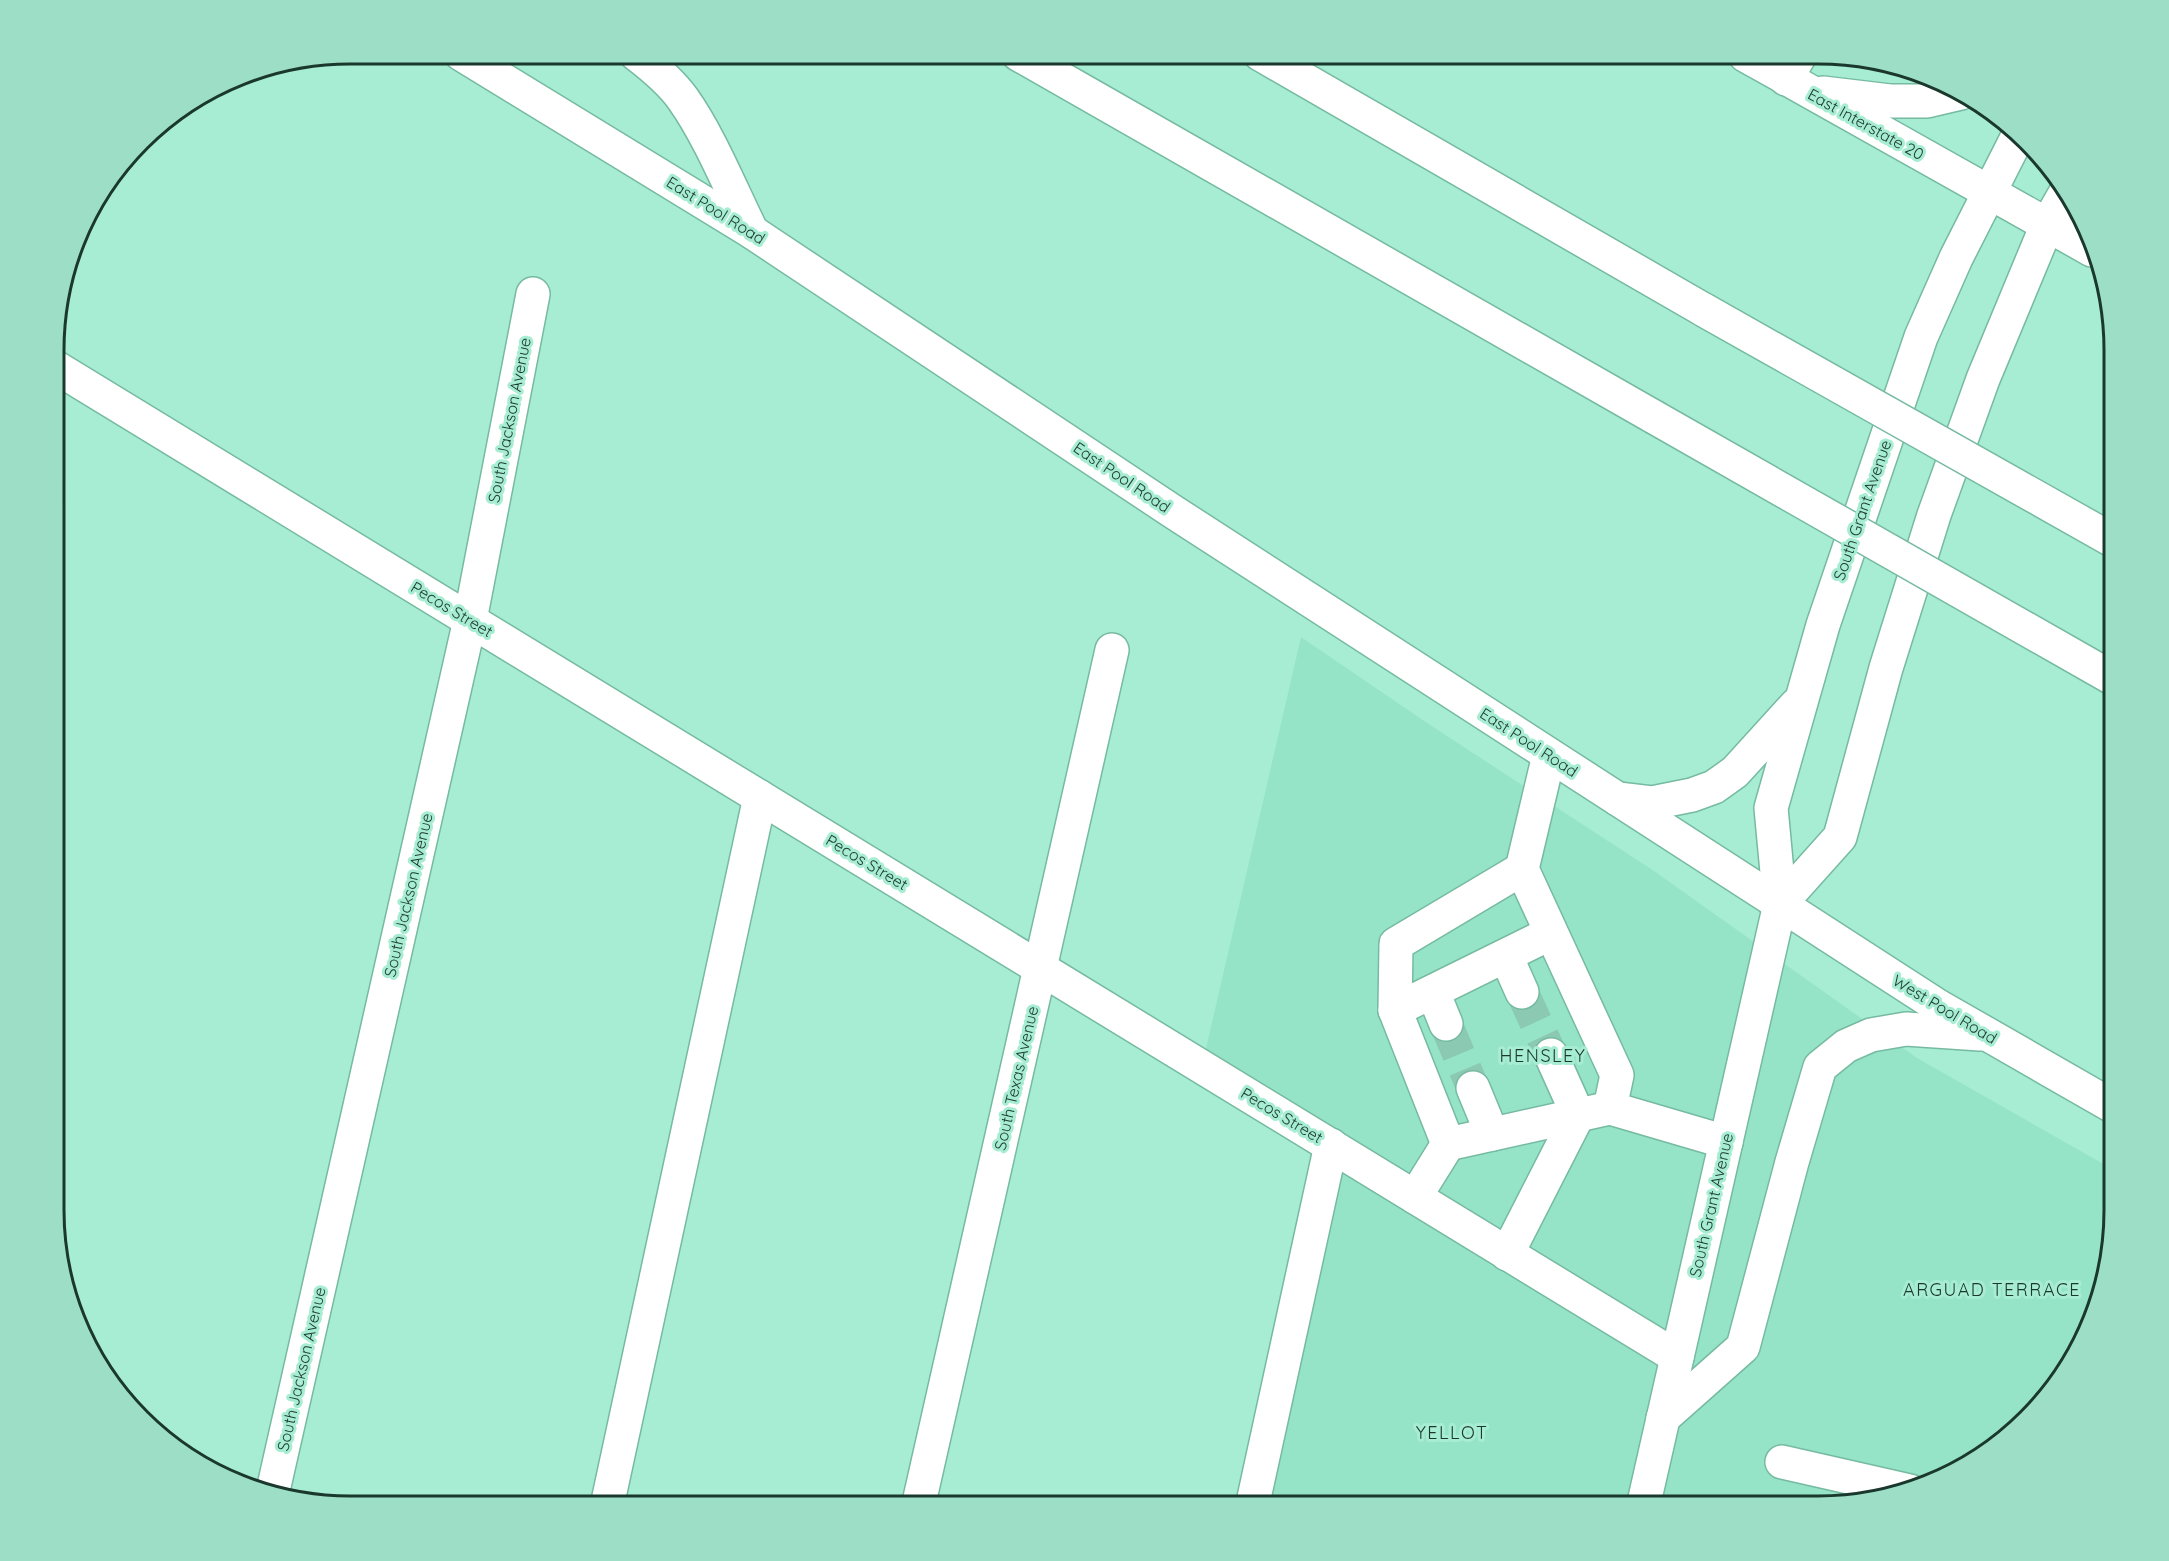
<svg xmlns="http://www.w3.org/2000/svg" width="2169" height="1561" font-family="Quicksand,sans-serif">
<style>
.built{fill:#95e4c7}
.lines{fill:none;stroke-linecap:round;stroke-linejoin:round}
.minor-tunnel{stroke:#8bc9b2;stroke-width:33;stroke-dasharray:33 16;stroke-linecap:butt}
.minor-casing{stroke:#76baa1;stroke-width:36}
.major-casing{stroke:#76baa1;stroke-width:36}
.highway-casing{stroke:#76baa1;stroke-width:36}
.minor{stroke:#fff;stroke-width:33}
.major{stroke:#fff;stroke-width:33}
.highway{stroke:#fff;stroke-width:33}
.highway-bridge-casing{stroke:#76baa1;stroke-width:36;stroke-linecap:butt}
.highway-bridge{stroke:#fff;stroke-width:33}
.labels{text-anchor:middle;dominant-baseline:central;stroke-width:6;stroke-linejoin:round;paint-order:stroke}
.street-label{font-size:16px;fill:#1b382e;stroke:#a7edd3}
.neighbourhood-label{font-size:18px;letter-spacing:1.5px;fill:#1b382e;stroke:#a7edd3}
.rim{fill:none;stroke:#1b382e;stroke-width:3}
</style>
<rect width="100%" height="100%" fill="#a7edd3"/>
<!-- built -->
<path class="built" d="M 1301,637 L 1427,723 L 1654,871 L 1917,1058 L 2114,1170 L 2114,1229 L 2099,1306 L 2053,1391 L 2014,1434 L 1950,1476 L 1895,1497 L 1818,1507 L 1251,1507 L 1333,1147 L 1202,1066 Z"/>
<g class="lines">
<!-- minor-tunnel -->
<g class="minor-tunnel">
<path d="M 1522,992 L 1551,1055"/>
<path d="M 1446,1024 L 1473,1088"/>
</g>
<!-- minor casing -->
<g class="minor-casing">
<g id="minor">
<path d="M 1786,79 L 1800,55"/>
<path d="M 57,368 L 1677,1357"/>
<path d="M 1549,755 L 1522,869 L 1617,1075 L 1610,1108"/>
<path d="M 1506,956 L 1522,992"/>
<path d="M 1433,992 L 1446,1024"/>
<path d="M 1395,1010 L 1551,933"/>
<path d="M 1473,1088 L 1492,1134"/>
<path d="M 1448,1144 L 1395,1010 L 1396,944 L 1522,869"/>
<path d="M 1415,1197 L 1448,1144 L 1610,1108 L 1726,1142"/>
<path d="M 1507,1254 L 1578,1115 L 1551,1055"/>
<path d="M 1782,1462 L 1910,1491"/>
<path d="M 272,1495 L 470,620 L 533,294"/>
<path d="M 607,1506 L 760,797"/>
<path d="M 918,1507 L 1112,650"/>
<path d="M 1252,1507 L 1331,1145"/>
</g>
</g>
<!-- major casing -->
<g class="major-casing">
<g id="major">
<path d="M 461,54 L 752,232 L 1172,511 L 1938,1006 L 2114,1107"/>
<path d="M 1745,55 L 2092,250"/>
<path d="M 1823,93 L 1890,101 L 1927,101 L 1961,93"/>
<path d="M 1618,799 L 1652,803 L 1692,795 L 1714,787 L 1735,772 L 1796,705"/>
<path d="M 1780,904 L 1840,837 L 1886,668 L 1934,515 L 1983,379 L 2047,225 L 2066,192"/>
<path d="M 1663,1418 L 1743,1347 L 1792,1162 L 1820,1067 L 1846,1046 L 1871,1035 L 1906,1029 L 1980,1034"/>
<path d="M 1643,1507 L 1780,904 L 1771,808 L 1823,625 L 1921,337 L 1956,258 L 2019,134"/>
</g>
</g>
<!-- highway casing -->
<g class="highway-casing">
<g id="highway">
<path d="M 636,54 C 653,67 671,82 683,99 C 710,137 731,190 752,232"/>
<path d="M 1018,54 L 1654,417"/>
<path d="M 1260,54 L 1704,310"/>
</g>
</g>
<!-- minor -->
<use href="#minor" class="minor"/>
<!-- major -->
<use href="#major" class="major"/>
<!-- highway -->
<use href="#highway" class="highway"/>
<!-- highway-bridge casing -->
<g class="highway-bridge-casing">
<g id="highway-bridge">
<path d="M 1704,310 L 2114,541"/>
<path d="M 1654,417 L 2114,679"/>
</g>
</g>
<!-- highway-bridge -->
<use href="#highway-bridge" class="highway-bridge"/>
</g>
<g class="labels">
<!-- street labels -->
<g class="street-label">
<text transform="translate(1866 124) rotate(29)">East Interstate 20</text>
<text transform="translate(716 210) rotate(32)">East Pool Road</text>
<text transform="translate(509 420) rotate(-79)">South Jackson Avenue</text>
<text transform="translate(1122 477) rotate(34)">East Pool Road</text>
<text transform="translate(1862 510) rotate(-71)">South Grant Avenue</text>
<text transform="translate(452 609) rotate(31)">Pecos Street</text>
<text transform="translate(1529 742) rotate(33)">East Pool Road</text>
<text transform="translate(867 862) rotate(31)">Pecos Street</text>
<text transform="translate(408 895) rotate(-77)">South Jackson Avenue</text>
<text transform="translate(1945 1009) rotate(31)">West Pool Road</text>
<text transform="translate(1016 1078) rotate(-77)">South Texas Avenue</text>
<text transform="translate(1282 1115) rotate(31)">Pecos Street</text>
<text transform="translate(1711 1205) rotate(-77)">South Grant Avenue</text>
<text transform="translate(301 1369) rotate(-77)">South Jackson Avenue</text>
</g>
<!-- neighbourhood labels -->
<g class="neighbourhood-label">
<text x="1543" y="1055">HENSLEY</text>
<text x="1992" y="1289">ARGUAD TERRACE</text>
<text x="1452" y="1432">YELLOT</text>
</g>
</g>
<!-- crop -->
<path d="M0 0H2169V1561H0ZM350 64H1818A286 286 0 0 1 2104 350V1210A286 286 0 0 1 1818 1496H350A286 286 0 0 1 64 1210V350A286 286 0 0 1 350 64Z" fill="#9cdfc6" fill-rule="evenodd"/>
<path class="rim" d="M350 64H1818A286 286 0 0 1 2104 350V1210A286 286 0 0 1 1818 1496H350A286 286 0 0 1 64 1210V350A286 286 0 0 1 350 64Z"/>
</svg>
